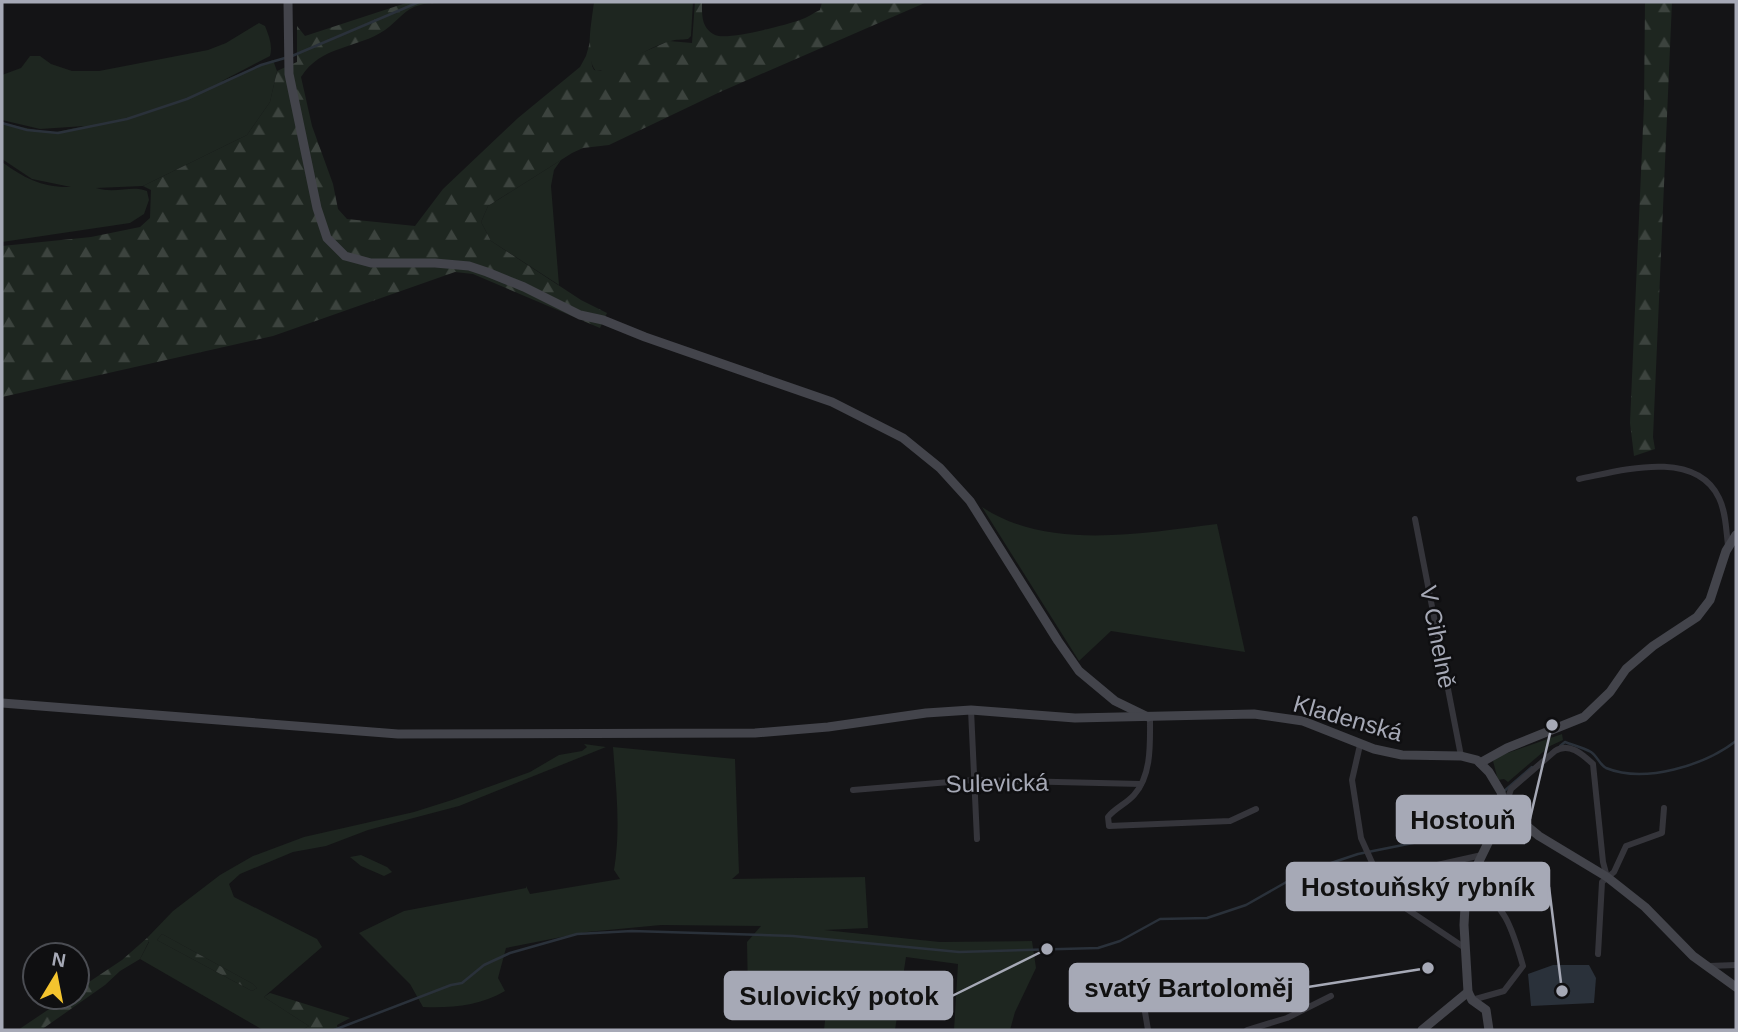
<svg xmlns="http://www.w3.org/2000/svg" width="1738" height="1032" font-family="Helvetica,sans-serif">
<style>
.grass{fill:#1e2620;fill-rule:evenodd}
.forest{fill:url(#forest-firs)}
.water{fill:#2a313a}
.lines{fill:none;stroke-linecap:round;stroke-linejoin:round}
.stream{stroke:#2a313a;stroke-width:2.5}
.street{stroke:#35353b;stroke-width:6}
.secondary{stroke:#43444b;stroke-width:9}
.labels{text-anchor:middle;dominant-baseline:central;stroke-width:5;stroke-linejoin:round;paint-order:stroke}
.street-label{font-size:24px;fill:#a6a9b6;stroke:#0f0f11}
.leader{fill:none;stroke:#a6a9b6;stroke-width:2.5}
.callout-dot{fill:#a6a9b6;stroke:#0f0f11;stroke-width:2.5}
.callout{fill:#a6a9b6;stroke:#a6a9b6;stroke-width:2.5}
.callout-label{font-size:26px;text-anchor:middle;font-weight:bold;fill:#111}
</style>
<defs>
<pattern id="forest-firs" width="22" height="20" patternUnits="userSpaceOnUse" patternTransform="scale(1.75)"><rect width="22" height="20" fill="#1e2620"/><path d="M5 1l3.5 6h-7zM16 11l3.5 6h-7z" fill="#3c433e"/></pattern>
</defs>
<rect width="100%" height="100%" fill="#141416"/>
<!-- grass -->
<g class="grass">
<path d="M 594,2 L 693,2 L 691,36 L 688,39 C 682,40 676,39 671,41 C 645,47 622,70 596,71 C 584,58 592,19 594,2 Z"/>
<path d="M 259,23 L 265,26 C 269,36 273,46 270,56 L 222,81 L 273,60 L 277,71 L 270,102 L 247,135 L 143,186 L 96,188 C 116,194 131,185 147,191 L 149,200 L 144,214 L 130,223 L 2,242 L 2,162 C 24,178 43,188 71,187 L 32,179 L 2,159 L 2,123 L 51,133 L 85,126 L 40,129 L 2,120 L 2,75 L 21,68 L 30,56 L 40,56 L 51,64 L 72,71 L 99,71 L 208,50 L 226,43 Z"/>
<path d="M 561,160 L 554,170 L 551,186 L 559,285 L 491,241 L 481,222 L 488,206 Z"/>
<path d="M 982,507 C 1048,551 1143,533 1217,524 L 1245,652 L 1111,631 L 1079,661 Z"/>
<path d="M 1562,734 L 1563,740 L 1550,746 L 1508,782 L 1504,779 L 1498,780 L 1493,761 L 1499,756 Z"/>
<path d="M 584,744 L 606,747 L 459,806 L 368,830 L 326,846 L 293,852 L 240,874 L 229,884 L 234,897 L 317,939 L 322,947 L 264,997 L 309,1026 L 302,1030 L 263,1030 L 140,959 L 149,942 L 147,938 L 173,911 L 220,875 L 253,856 L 304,837 L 414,812 L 452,800 L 530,772 L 559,755 L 582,751 L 587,747 ZM 162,934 L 253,984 L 257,988 L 252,991 L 157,940 Z"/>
<path d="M 613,747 L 735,759 L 739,873 L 732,879 L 865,877 L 868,928 L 824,930 L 940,942 L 1032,941 L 1036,968 L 1015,1012 L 1010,1030 L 954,1030 L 958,964 L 906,957 L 895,1030 L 824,1030 L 827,1003 L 748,994 L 747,942 L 761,926 L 661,925 L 587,932 L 506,948 L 498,978 L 505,991 C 479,1006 453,1008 423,1007 L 410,984 L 359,933 L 404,911 L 526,888 L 526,886 L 530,894 L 620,879 L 614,870 C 621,829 616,788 613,747 Z"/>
<path d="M 361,855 L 387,867 L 392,872 L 384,876 L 361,866 L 350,857 Z"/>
</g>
<!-- forest -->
<g class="forest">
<path d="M 409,2 L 453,2 C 442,4 430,2 420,5 C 404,9 398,21 385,30 C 357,49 321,45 301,77 L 312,126 L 333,184 L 338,209 L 347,219 L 415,226 L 443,189 L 518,118 L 580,67 L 586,56 L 590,42 L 592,66 L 594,70 L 600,71 L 669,41 L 692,43 L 695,2 L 702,2 C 702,15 701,28 715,35 C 727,41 786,25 800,20 C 807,18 813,13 820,10 L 822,2 L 927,2 L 720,92 L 609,145 L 583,148 L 572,153 L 488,206 L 481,222 L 491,241 L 581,300 L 607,313 L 600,328 L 473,274 L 455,272 L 273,336 L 2,397 L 2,246 L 91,237 L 140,227 L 150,218 L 151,190 L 143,186 L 247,135 L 270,102 L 277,71 L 297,62 L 297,26 L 305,36 Z"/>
<path d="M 1645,2 L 1672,2 L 1653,437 L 1655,449 L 1634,456 L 1630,423 L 1644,104 Z"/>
<path d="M 162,934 L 253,984 L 257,988 L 252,991 L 157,940 Z"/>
<path d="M 147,938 L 149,941 L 140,959 L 120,971 L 105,985 L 41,1030 L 18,1030 L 67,997 L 77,997 L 77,990 L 122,960 Z"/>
<path d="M 270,993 L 350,1018 L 337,1025 L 338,1030 L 302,1030 L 309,1026 L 264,997 Z"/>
</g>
<!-- water -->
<path class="water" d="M 1553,965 L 1589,965 L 1596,978 L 1594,1003 L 1531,1006 L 1528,974 Z"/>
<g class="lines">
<!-- stream -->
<g class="stream">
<path d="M 292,56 L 419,2"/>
<path d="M 2,123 L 27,130 L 58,133 L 127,119 L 187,99 L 261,65 L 285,58"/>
<path d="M 1560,746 L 1565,742 C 1573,745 1584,748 1591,752 C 1597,756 1600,765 1606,768 C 1645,784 1705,765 1736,741"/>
<path d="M 1503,792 L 1532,767"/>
<path d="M 334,1030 L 451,985 L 462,983 L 484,965 L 510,953 L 577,934 L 632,931 L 793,936 L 959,952 L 1098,948 L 1120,941 L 1160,919 L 1207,918 L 1246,905 L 1304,872 L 1358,854 L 1448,836 L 1474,818 L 1499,797"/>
</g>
<!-- street -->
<g class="street">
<path d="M 1579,479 C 1620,471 1695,448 1719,498 C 1726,512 1726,530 1728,545"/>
<path d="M 1415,519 L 1461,756"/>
<path d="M 971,710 L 977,839"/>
<path d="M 1150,718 C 1150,743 1152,775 1134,795 C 1126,804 1115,808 1108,817 L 1109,826 L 1230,821 L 1256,809"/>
<path d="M 1360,745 L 1352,780 L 1361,838 L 1379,878 L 1389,897 L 1465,948"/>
<path d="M 853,790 L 974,780 L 1141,784"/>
<path d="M 1505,807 L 1511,789 L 1555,751 C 1569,742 1582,754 1593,764 L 1603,862 L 1607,877"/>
<path d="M 1379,878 L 1482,855"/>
<path d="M 1469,881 C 1505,904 1512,927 1523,966 L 1504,991 L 1472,1000"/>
<path d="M 1598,954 L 1602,882 L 1614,872 L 1626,846 L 1662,833 L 1664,808"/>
<path d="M 1709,966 L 1736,965"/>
<path d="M 1144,1006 L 1148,1030"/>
<path d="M 1247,1030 L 1287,1018 L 1331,996"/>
</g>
<!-- secondary -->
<g class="secondary">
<path d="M 288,2 L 289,74 L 317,208 L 327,238 L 345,256 L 371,263 L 435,263 L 469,266 L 487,272 L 524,287 L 580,315 L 603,320 L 645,337 L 832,402 L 903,438 L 940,468 L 970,501 L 1058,641 L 1079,671 L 1115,701 L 1148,717"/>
<path d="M 2,703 L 398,734 L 755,733 L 828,727 L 926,713 L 971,710 L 1075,718 L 1254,714 L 1303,721 L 1374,749 L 1402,755 L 1461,756 L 1477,760 L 1489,772 L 1501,792 L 1505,808 L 1539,836 L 1607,877 L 1645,907 L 1693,956 L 1736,987"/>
<path d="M 1480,763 L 1507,748 L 1584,717 L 1610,692 L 1626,669 L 1653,646 L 1697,617 L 1710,600 L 1726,551 L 1736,535"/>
<path d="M 1422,1030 L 1468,992"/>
<path d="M 1489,1030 L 1486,1010 L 1472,1000 L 1468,992 L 1464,925 L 1466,888 L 1505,808"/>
</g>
</g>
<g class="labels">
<!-- street labels -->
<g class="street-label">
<text transform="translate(1438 637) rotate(79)">V Cihelně</text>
<text transform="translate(1348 718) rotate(16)">Kladenská</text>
<text transform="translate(997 783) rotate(-1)">Sulevická</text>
</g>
</g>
<!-- callouts -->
<path class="leader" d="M1552 725L1530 819M1562 991L1549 887M1428 968L1308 987M1047 949L952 996"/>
<g class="callout-dot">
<circle cx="1552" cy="725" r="7"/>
<circle cx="1562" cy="991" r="7"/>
<circle cx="1428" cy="968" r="7"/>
<circle cx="1047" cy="949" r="7"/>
</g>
<g class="callout">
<rect x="1397" y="796" width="133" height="47" rx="7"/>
<rect x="1287" y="863" width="262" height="47" rx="7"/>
<rect x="1070" y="964" width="238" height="47" rx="7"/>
<rect x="725" y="972" width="227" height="47" rx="7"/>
</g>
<g class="callout-label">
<text x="1463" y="829">Hostouň</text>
<text x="1418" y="896">Hostouňský rybník</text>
<text x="1189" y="997">svatý Bartoloměj</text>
<text x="839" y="1005">Sulovický potok</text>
</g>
<!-- border -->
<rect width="1738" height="1032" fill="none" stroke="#a6a9b6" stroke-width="7"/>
<!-- north arrow -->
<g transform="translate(56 976) rotate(10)"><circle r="33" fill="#0f0f11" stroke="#4b4d53" stroke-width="2"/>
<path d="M0-5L12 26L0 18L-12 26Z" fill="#f4c42e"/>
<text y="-10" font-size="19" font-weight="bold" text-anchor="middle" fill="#a6a9b6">N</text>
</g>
</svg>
